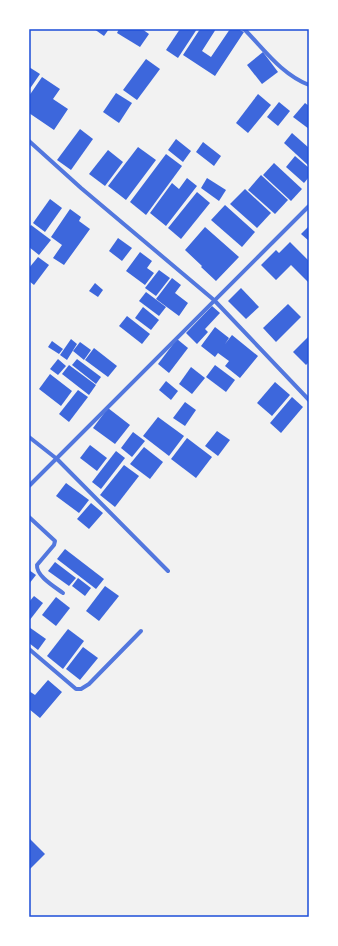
<svg xmlns="http://www.w3.org/2000/svg" width="338" height="946" font-family="Georgia,serif">
<style>
.building{fill:#3d67dc}
.lines{fill:none;stroke-linecap:round;stroke-linejoin:round}
.minor{stroke:#5277de;stroke-width:4}
.neatline{fill:none;stroke:#1d4ed8;stroke-width:1.5}
</style>
<rect width="100%" height="100%" fill="#f2f2f2"/>
<!-- building -->
<g class="building">
<path d="M 94,29 L 109,29 L 104,36 Z"/>
<path d="M 119,29 L 142,29 L 149,34 L 140,47 L 117,33 Z"/>
<path d="M 180,29 L 197,29 L 178,58 L 166,50 Z"/>
<path d="M 200,29 L 216,29 L 202,51 L 211,57 L 230,29 L 238,29 L 244,32 L 215,76 L 183,55 Z"/>
<path d="M 263,52 L 278,72 L 262,84 L 247,65 Z"/>
<path d="M 146,59 L 160,69 L 137,100 L 123,90 Z"/>
<path d="M 29,67 L 40,74 L 29,90 Z"/>
<path d="M 42,77 L 60,89 L 53,99 L 68,109 L 54,130 L 29,113 L 29,96 Z"/>
<path d="M 116,93 L 132,103 L 119,123 L 103,112 Z"/>
<path d="M 258,94 L 271,105 L 248,133 L 236,123 Z"/>
<path d="M 279,102 L 290,111 L 278,126 L 267,117 Z"/>
<path d="M 305,103 L 309,106 L 309,129 L 293,117 Z"/>
<path d="M 80,129 L 93,139 L 71,170 L 57,160 Z"/>
<path d="M 292,133 L 309,148 L 309,166 L 284,143 Z"/>
<path d="M 176,139 L 191,151 L 183,162 L 168,150 Z"/>
<path d="M 203,142 L 221,156 L 214,166 L 196,152 Z"/>
<path d="M 138,147 L 156,160 L 126,200 L 108,186 Z"/>
<path d="M 108,150 L 123,162 L 105,186 L 89,174 Z"/>
<path d="M 166,154 L 182,166 L 146,215 L 130,202 Z"/>
<path d="M 295,156 L 309,168 L 309,177 L 304,183 L 286,167 Z"/>
<path d="M 274,163 L 302,189 L 291,201 L 263,175 Z"/>
<path d="M 261,175 L 288,200 L 275,214 L 248,190 Z"/>
<path d="M 187,178 L 197,186 L 166,226 L 150,213 L 172,183 L 179,189 Z"/>
<path d="M 207,178 L 226,190 L 219,201 L 201,188 Z"/>
<path d="M 245,189 L 271,213 L 257,228 L 230,204 Z"/>
<path d="M 197,192 L 210,203 L 181,239 L 168,228 Z"/>
<path d="M 50,199 L 62,208 L 45,232 L 33,223 Z"/>
<path d="M 225,205 L 255,232 L 242,247 L 211,220 Z"/>
<path d="M 70,209 L 81,217 L 79,221 L 90,229 L 64,265 L 53,258 L 62,245 L 51,237 Z"/>
<path d="M 31,225 L 51,240 L 39,255 L 29,247 L 29,228 Z"/>
<path d="M 309,226 L 309,241 L 301,234 Z"/>
<path d="M 205,227 L 239,257 L 216,281 L 201,267 L 202,266 L 185,250 Z"/>
<path d="M 118,238 L 132,248 L 122,261 L 109,251 Z"/>
<path d="M 290,242 L 309,261 L 309,283 L 291,265 L 276,280 L 261,265 L 276,250 L 279,253 Z"/>
<path d="M 140,252 L 152,261 L 147,268 L 154,273 L 145,285 L 126,271 Z"/>
<path d="M 38,257 L 49,265 L 34,285 L 29,281 L 29,268 Z"/>
<path d="M 159,270 L 170,278 L 156,296 L 145,288 Z"/>
<path d="M 172,278 L 181,285 L 175,293 L 188,303 L 179,316 L 156,299 Z"/>
<path d="M 95,283 L 103,290 L 98,297 L 89,291 Z"/>
<path d="M 241,288 L 259,307 L 246,319 L 228,301 Z"/>
<path d="M 146,292 L 166,307 L 159,316 L 139,301 Z"/>
<path d="M 288,304 L 301,317 L 276,342 L 263,328 Z"/>
<path d="M 212,306 L 220,313 L 205,329 L 208,332 L 197,344 L 186,333 Z"/>
<path d="M 143,307 L 159,320 L 151,330 L 135,318 Z"/>
<path d="M 127,316 L 150,334 L 142,344 L 119,326 Z"/>
<path d="M 215,327 L 229,338 L 225,344 L 232,335 L 258,356 L 240,378 L 225,366 L 229,361 L 218,353 L 215,357 L 201,346 Z"/>
<path d="M 309,336 L 309,362 L 306,365 L 293,352 Z"/>
<path d="M 71,339 L 77,344 L 67,360 L 60,355 Z"/>
<path d="M 177,339 L 188,348 L 169,373 L 158,364 Z"/>
<path d="M 52,341 L 63,349 L 59,354 L 48,347 Z"/>
<path d="M 80,342 L 91,350 L 84,360 L 73,351 Z"/>
<path d="M 94,348 L 117,366 L 108,377 L 85,360 Z"/>
<path d="M 58,359 L 66,366 L 58,375 L 50,369 Z"/>
<path d="M 77,359 L 101,377 L 96,384 L 72,365 Z"/>
<path d="M 69,365 L 96,385 L 89,395 L 62,374 Z"/>
<path d="M 215,365 L 235,380 L 226,392 L 206,377 Z"/>
<path d="M 191,367 L 205,378 L 192,394 L 179,384 Z"/>
<path d="M 50,374 L 72,391 L 61,406 L 39,389 Z"/>
<path d="M 166,381 L 178,391 L 171,400 L 159,390 Z"/>
<path d="M 275,382 L 290,395 L 272,416 L 257,403 Z"/>
<path d="M 78,390 L 88,397 L 69,422 L 59,414 Z"/>
<path d="M 292,397 L 303,407 L 281,433 L 270,423 Z"/>
<path d="M 185,402 L 196,410 L 185,426 L 173,418 Z"/>
<path d="M 108,408 L 130,425 L 115,444 L 93,428 Z"/>
<path d="M 158,417 L 184,436 L 169,456 L 143,436 Z"/>
<path d="M 217,431 L 230,440 L 218,456 L 205,446 Z"/>
<path d="M 133,432 L 145,441 L 132,457 L 121,448 Z"/>
<path d="M 187,438 L 212,457 L 196,478 L 171,459 Z"/>
<path d="M 90,445 L 107,458 L 97,471 L 80,458 Z"/>
<path d="M 144,447 L 163,462 L 150,479 L 130,464 Z"/>
<path d="M 116,451 L 125,458 L 101,489 L 92,482 Z"/>
<path d="M 124,465 L 139,476 L 115,507 L 100,495 Z"/>
<path d="M 66,483 L 89,500 L 79,513 L 56,496 Z"/>
<path d="M 91,503 L 103,513 L 89,529 L 77,519 Z"/>
<path d="M 65,549 L 104,579 L 96,589 L 57,559 Z"/>
<path d="M 55,562 L 76,578 L 69,586 L 48,571 Z"/>
<path d="M 29,570 L 36,575 L 29,584 Z"/>
<path d="M 78,578 L 91,588 L 85,596 L 72,586 Z"/>
<path d="M 105,586 L 119,596 L 99,621 L 86,611 Z"/>
<path d="M 34,596 L 43,603 L 29,621 L 29,602 Z"/>
<path d="M 56,597 L 70,608 L 56,626 L 42,615 Z"/>
<path d="M 29,627 L 46,639 L 38,650 L 29,643 Z"/>
<path d="M 68,629 L 84,641 L 63,669 L 47,656 Z"/>
<path d="M 83,647 L 98,658 L 80,680 L 66,669 Z"/>
<path d="M 48,680 L 62,692 L 40,718 L 29,709 L 29,691 L 35,695 Z"/>
<path d="M 29,838 L 45,854 L 29,870 Z"/>
</g>
<g class="lines">
<!-- minor -->
<g class="minor">
<path d="M 244,29 C 264,49 281,74 309,85"/>
<path d="M 29,141 L 81,188 L 214,300 L 309,400"/>
<path d="M 29,437 L 57,459 L 168,571"/>
<path d="M 29,486 L 309,206"/>
<path d="M 29,517 L 55,541 L 54,545 L 37,565 C 36,576 55,587 63,593"/>
<path d="M 29,649 L 76,689 L 81,689 L 89,684 L 141,631"/>
</g>
</g>
<!-- border -->
<rect width="338" height="946" fill="none" stroke="#ffffff" stroke-width="60"/>
<rect x="30" y="30" width="278" height="886" class="neatline"/>
</svg>
